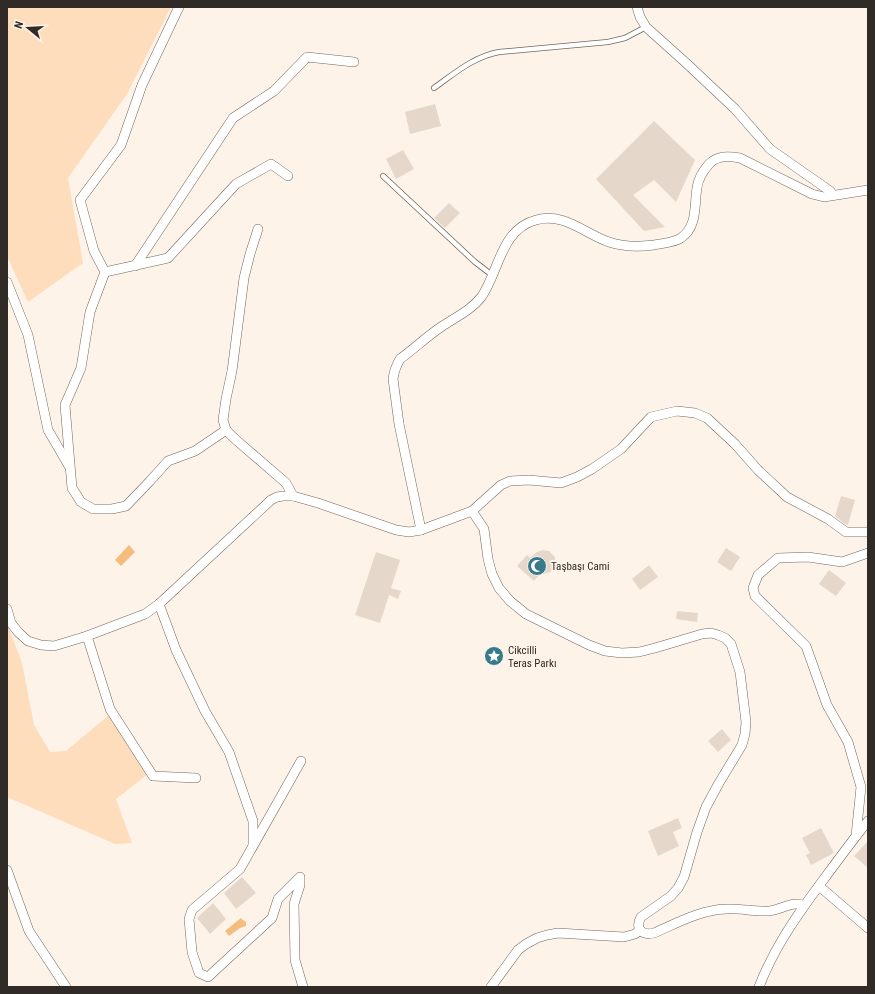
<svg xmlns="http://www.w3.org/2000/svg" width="875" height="994" font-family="'Roboto Condensed',sans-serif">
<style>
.green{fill:#fdddbb}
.water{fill:#f4bd7e}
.building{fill:#e5d8ca}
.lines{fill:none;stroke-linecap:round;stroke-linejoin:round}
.service-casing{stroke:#72675b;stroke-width:6}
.minor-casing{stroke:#72675b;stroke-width:10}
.service{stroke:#fff;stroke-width:4.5}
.minor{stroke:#fff;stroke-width:9}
.labels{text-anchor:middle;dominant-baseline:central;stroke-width:4;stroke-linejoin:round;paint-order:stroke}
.poi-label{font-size:11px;fill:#302b26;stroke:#fef3e8;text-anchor:start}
</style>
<rect width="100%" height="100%" fill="#fef3e8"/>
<!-- green -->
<g class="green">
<path d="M 7,7 L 171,7 L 127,94 L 68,178 L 83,263 L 28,302 L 7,256 Z"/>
<path d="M 7,623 L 22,663 L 34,725 L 50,752 L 66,751 L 109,715 L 148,774 L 116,799 L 132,843 L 115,844 L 7,797 Z"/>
</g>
<!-- water -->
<g class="water">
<path d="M 129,545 L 135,552 L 121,566 L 115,560 Z"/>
<path d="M 241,918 C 243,922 247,919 246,926 L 240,928 L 229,936 L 225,931 Z"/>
</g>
<!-- building -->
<g class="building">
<path d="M 435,104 L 441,126 L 410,134 L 405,112 Z"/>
<path d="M 654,121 L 695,160 L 676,202 L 654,180 L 633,195 L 665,227 L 644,231 L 596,179 Z"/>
<path d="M 403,150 L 414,169 L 396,179 L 386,159 Z"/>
<path d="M 449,203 L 460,213 L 445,228 L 434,218 Z"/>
<path d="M 841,496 L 855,500 L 848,525 L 845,524 L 835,516 Z"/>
<path d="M 726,548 L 740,557 L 731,571 L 717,562 Z"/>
<path d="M 543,550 L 549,551 L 554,556 L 555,558 L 555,565 L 554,568 L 550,572 L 544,574 L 540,574 L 534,581 L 517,566 L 527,555 L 530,558 L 537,552 Z"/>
<path d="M 376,552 L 400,560 L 391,588 L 401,591 L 398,599 L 389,595 L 380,623 L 355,615 Z"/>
<path d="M 649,565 L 658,577 L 640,590 L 632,579 Z"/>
<path d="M 829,570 L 846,583 L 836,596 L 819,584 Z"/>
<path d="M 677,611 L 698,613 L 697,622 L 676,619 Z"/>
<path d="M 722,729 L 731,740 L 718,752 L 708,741 Z"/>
<path d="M 678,818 L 682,828 L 673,832 L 679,846 L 658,856 L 648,831 Z"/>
<path d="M 821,828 L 834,853 L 811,865 L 806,855 L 810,853 L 802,838 Z"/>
<path d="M 868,841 L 868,868 L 854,856 Z"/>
<path d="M 242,877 L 256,893 L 236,909 L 224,893 Z"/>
<path d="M 213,903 L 226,919 L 210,934 L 197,918 Z"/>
</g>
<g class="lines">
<!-- service casing -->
<g class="service-casing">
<g id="service">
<path d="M 434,88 C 455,73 473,57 499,52 L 608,42 L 625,38 L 646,27"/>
<path d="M 383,176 L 475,262 L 492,275"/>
</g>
</g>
<!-- minor casing -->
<g class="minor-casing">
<g id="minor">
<path d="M 179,7 L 142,85 L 121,145 L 80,200 L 94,251 L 105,272 L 90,312 L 81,368 L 65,405 L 72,488 L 81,502 L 93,509 L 112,509 L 126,506 L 150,481 L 168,461 L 195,451 L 226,430"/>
<path d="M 637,7 L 640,17 L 646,27 L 685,62 L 735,109 L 770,149 L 830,191 L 833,195"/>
<path d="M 258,229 L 250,254 L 244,278 L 232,371 L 226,399 L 223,420 L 226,430 L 235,439 L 286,483 L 293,496"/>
<path d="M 135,266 L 233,118 L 274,91 L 307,57 L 354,62"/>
<path d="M 105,272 L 168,258 L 236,184 L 271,164 L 288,176"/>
<path d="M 7,282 L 28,335 L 48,430 L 69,466"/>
<path d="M 472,511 L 484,529 L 488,559 L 492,574 L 499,588 L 510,601 L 526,614 L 589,645 L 605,651 L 622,653 L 639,652 L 655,648 L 702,634 L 711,633 L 718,635 L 725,638 L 731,644 L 740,672 L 746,722 L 745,734 L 742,745 L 719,783 L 706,807 L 697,832 L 684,877 L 678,888 L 671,896 L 641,917 C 635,928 641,936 654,933 C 677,923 700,910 726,909 C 740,908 755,912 769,911 C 781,910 793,900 804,906"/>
<path d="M 421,530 L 399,424 L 393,379 C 394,371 396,366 400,359 C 414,349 426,337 441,327 C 454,318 472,310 482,296 C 499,271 501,229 536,220 C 564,212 585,234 609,242 C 624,247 639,247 654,245 C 663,243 673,243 681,238 C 698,226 694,205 697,188 C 698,178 703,171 709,164 C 718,155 729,156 740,158 L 812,194 L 824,197 L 868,190"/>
<path d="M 159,604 L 176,650 L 205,711 L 229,752 L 253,821 L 253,844"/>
<path d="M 7,609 L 11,623 L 18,632 L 28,641 L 41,645 L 54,646 L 87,636 L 145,614 L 159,604 L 271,500 L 277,497 L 283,496 L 293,496 L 318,503 L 396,530 L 409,532 L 421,530 L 472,511 L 501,485 L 510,481 L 529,480 L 561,483 L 577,477 L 592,469 L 621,449 L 651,417 L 677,411 L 695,413 L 707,418 L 735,444 L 758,470 L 787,497 L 828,519 L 846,532 L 868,532"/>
<path d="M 87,636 L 110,709 L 153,776 L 196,778"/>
<path d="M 301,761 L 240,869 L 192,910 L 189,919 L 192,952 L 199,973 L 208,977 L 272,918 L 278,899 L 300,877 L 300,885 L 294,904 L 295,960 L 303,987"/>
<path d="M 856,836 L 861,787 L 848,742 L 827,705 L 806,646 L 755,596 L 753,588 L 758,575 L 778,558 L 808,557 L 842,562 L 868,553"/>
<path d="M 7,870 L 29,931 L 66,987"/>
<path d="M 819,886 L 868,928"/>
<path d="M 491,987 L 518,950 L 526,944 L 537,938 L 547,935 L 558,933 L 624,937 L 635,934 L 640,930"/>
<path d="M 759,987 C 773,950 795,918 818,887 C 835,864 851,842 868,821"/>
</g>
</g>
<!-- service -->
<use href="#service" class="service"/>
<!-- minor -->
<use href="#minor" class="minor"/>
</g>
<!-- icons -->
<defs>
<g id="mosque-disc" transform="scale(1)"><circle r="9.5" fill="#387a8c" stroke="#fef3e8"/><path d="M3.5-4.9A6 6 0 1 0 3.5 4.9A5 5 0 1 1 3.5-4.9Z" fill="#fff"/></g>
<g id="sight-disc" transform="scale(1)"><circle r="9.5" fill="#387a8c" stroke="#fef3e8"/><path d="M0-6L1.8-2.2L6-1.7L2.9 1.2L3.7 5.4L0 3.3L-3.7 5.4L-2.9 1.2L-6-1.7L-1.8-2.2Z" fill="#fff"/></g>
</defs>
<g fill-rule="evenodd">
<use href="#mosque-disc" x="537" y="566"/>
<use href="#sight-disc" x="494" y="656"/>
</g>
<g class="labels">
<!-- poi labels -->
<g class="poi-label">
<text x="551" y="566">Taşbaşı Cami</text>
<text x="508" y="650">Cikcilli<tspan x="508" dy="13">Teras Parkı</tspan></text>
</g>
</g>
<!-- border -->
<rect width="875" height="994" fill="none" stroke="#302b26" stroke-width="16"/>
<!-- north arrow -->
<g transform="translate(28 28) rotate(288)" stroke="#fef3e8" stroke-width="3" paint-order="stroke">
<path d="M0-3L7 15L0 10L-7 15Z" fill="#302b26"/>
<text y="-6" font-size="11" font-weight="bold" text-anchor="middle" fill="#302b26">N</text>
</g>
</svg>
